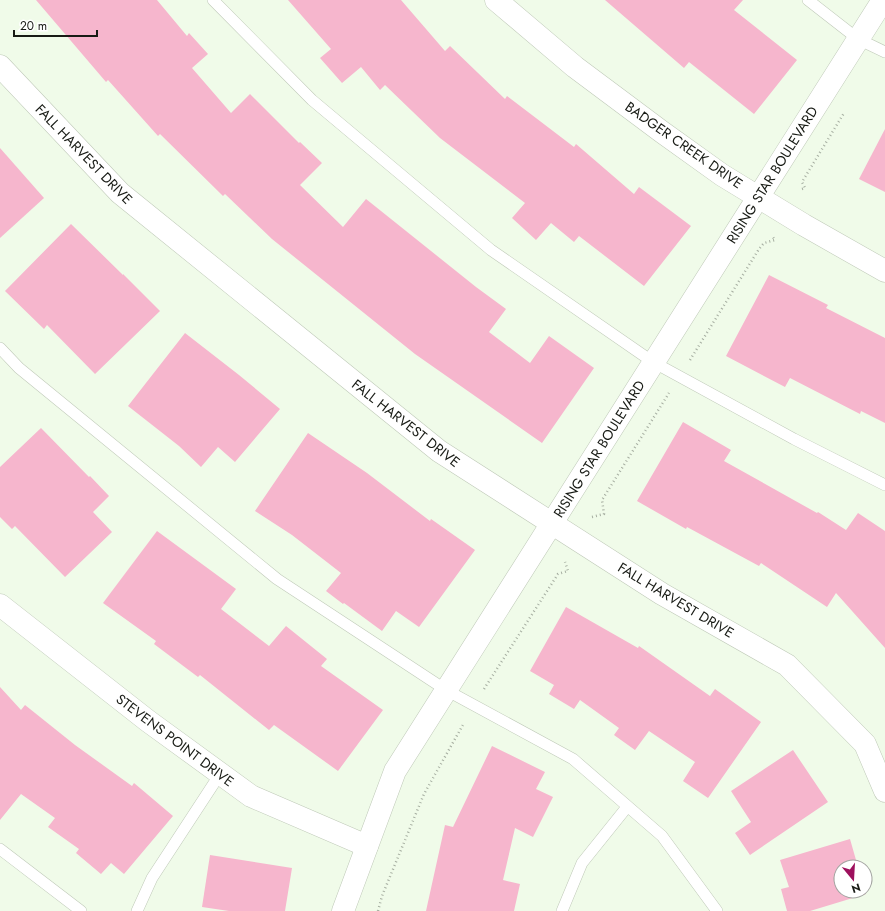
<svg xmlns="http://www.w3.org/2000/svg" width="885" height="911" font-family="Jost,sans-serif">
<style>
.building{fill:#f6b6cd}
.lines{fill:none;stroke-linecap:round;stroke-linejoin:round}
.service-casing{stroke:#bfc9b8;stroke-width:12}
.minor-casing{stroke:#bfc9b8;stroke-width:23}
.path{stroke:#a6aea1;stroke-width:2.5;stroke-dasharray:1 3;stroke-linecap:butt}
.service{stroke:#fff;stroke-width:11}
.minor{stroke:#fff;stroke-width:22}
.labels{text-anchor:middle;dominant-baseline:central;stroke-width:4;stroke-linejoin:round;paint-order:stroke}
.street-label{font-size:14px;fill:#181b15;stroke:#fff}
</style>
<rect width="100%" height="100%" fill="#f0fbe9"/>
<!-- building -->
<g class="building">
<path d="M 36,0 L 157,0 L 187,36 L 189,33 L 208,54 L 192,68 L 231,113 L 250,94 L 299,143 L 300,142 L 322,163 L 300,185 L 343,227 L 366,199 L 476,287 L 506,309 L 489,332 L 530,363 L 549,336 L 594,368 L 542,443 L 415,354 L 272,239 L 225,194 L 223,196 L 160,134 L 158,136 L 108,80 L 106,82 Z"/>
<path d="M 288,0 L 401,0 L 445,51 L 450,46 L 505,99 L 507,96 L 574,147 L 576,144 L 634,194 L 639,187 L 691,226 L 644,286 L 579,236 L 574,242 L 551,223 L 536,240 L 512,218 L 525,203 L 440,138 L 385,85 L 380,90 L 361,67 L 342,83 L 320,58 L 331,49 Z"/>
<path d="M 605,0 L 743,0 L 734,10 L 797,60 L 754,114 L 689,62 L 684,68 Z"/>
<path d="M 885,129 L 885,192 L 859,179 Z"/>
<path d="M 0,148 L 44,198 L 0,238 Z"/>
<path d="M 71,224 L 123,275 L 123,274 L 160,311 L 95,374 L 47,325 L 44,329 L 5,291 Z"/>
<path d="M 769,275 L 828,305 L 826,308 L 885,338 L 885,423 L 861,411 L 860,414 L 790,378 L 785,387 L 726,356 Z"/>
<path d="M 185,333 L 239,375 L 280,409 L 235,462 L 218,447 L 201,467 L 179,446 L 128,406 Z"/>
<path d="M 683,422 L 731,450 L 724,461 L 817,513 L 818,512 L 846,530 L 858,513 L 885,531 L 885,648 L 836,593 L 827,607 L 761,563 L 759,566 L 687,527 L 686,529 L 637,501 Z"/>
<path d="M 41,428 L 89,477 L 90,476 L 109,496 L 93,512 L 112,532 L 65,577 L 15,526 L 12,529 L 0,517 L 0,467 Z"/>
<path d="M 308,433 L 367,473 L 430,521 L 431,519 L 475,550 L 419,627 L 396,611 L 382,631 L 344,603 L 343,604 L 326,591 L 341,573 L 292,535 L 255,511 Z"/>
<path d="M 157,531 L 236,589 L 221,609 L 269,646 L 286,626 L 327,659 L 321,666 L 383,710 L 338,771 L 274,725 L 269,730 L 200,675 L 198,677 L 154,644 L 156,641 L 103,603 Z"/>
<path d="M 566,607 L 638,648 L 639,646 L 710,696 L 715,689 L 761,722 L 708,798 L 683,781 L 695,762 L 649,731 L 635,750 L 614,735 L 619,728 L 580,700 L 574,709 L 549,694 L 554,685 L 530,671 Z"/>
<path d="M 0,687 L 21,710 L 25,705 L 75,745 L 132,786 L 134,783 L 173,816 L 124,874 L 111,863 L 101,874 L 76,853 L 79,849 L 48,827 L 55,818 L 21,794 L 0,820 Z"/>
<path d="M 492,746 L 545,772 L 536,789 L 553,797 L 533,837 L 515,828 L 503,880 L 520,884 L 514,911 L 426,911 L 445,825 L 453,827 Z"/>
<path d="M 793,750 L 828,802 L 750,855 L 735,833 L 751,822 L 731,791 Z"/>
<path d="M 850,839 L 858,867 L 841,867 L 841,891 L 865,890 L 866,894 L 810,911 L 787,911 L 781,889 L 789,887 L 780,860 Z"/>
<path d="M 210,855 L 292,868 L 285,911 L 229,911 L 202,907 Z"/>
</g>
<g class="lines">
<!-- service casing -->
<g class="service-casing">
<g id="service">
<path d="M 213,0 L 312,100 L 491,250 L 653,362 L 794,439 L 885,485"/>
<path d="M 808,0 L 858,39 L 885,52"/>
<path d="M 0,348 L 19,368 L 277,579 L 446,690 L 573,759 L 662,836 L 717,911"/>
<path d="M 0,849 L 81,911"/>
<path d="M 137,911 L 152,878 L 220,774"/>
<path d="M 562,911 L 582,863 L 627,807"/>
</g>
</g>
<!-- minor casing -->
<g class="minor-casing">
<g id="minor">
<path d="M 496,0 L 575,67 L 662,132 L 722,175 L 804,225 L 885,271"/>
<path d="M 0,66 L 120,193 L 439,451 L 662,594 L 787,665 L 865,744 L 885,791"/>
<path d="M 0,605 L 148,721 L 251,796 L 367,846"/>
<path d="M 343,911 L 395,771 L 883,0"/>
</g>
</g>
<!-- path -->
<g class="path">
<path d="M 802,189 L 805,188 L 802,182 L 844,113"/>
<path d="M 690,360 L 759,249 L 764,243 L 775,240 L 772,236"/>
<path d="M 592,517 L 604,514 L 602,500 L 669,393"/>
<path d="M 484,689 L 558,574 L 568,571 L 565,562"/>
<path d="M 378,911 L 382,896 L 424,794 L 464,723"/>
</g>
<!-- service -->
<use href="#service" class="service"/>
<!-- minor -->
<use href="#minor" class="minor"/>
</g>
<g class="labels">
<!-- street labels -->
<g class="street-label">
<text transform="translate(684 145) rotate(35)">BADGER CREEK DRIVE</text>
<text transform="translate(84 154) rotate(46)">FALL HARVEST DRIVE</text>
<text transform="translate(772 175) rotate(-58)">RISING STAR BOULEVARD</text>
<text transform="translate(406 423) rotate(38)">FALL HARVEST DRIVE</text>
<text transform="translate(599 449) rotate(-58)">RISING STAR BOULEVARD</text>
<text transform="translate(676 600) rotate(31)">FALL HARVEST DRIVE</text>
<text transform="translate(175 740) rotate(37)">STEVENS POINT DRIVE</text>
</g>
</g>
<!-- north arrow -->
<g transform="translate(853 879) rotate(162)"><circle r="19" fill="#ffffff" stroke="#a3a4a1"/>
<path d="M0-3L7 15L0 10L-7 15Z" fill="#9d105d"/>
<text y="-6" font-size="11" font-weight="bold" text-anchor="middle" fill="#181b15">N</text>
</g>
<!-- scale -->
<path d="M14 30v6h83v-6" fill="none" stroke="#181b15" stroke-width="2"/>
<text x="20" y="30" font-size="12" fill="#181b15" stroke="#ffffff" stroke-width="3" paint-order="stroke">20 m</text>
</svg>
